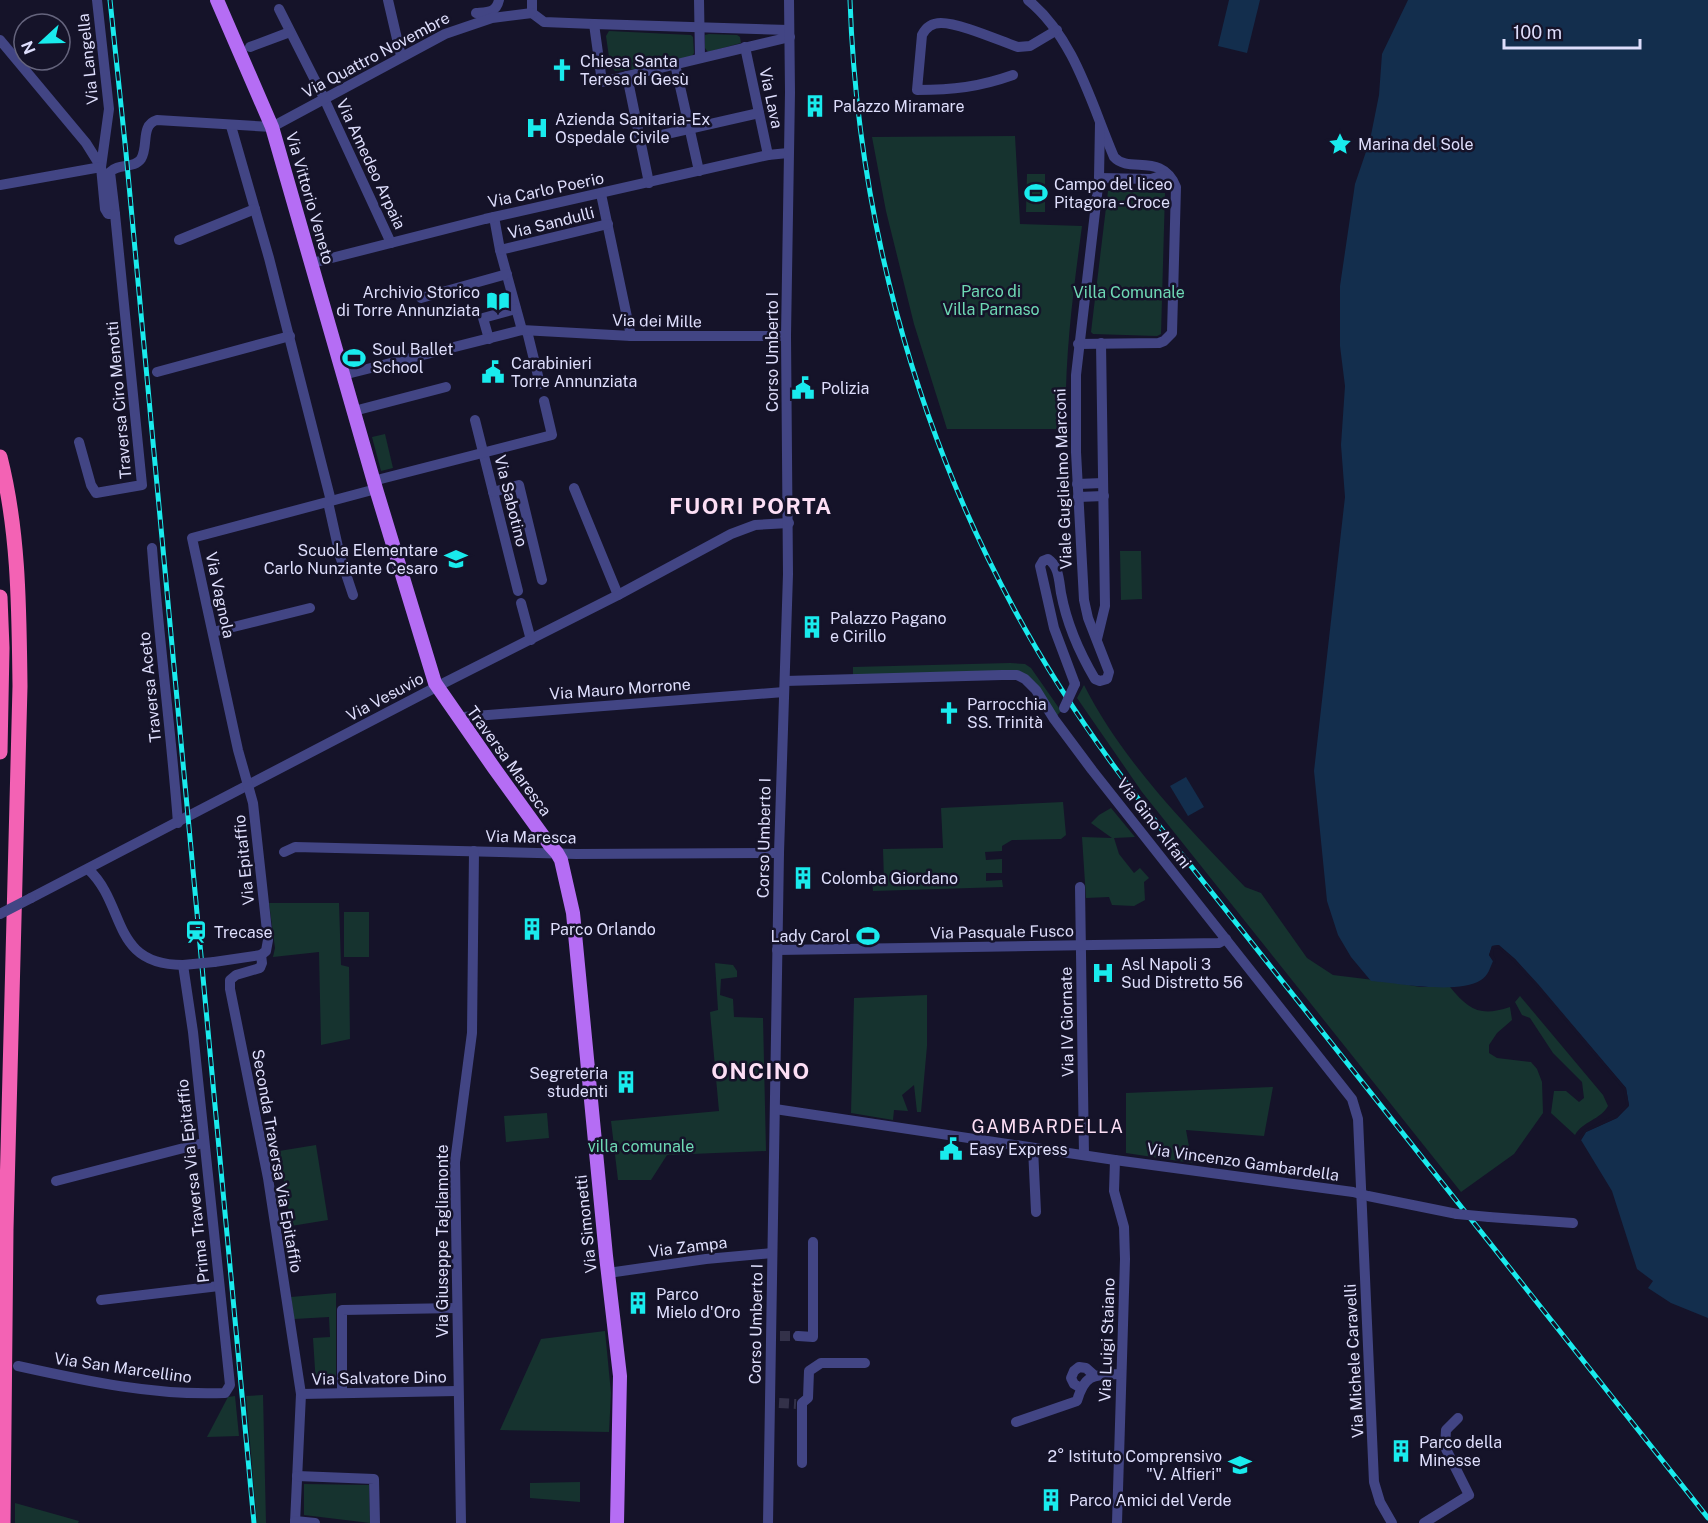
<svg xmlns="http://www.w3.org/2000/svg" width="1708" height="1523" font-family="'Public Sans',sans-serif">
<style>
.green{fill:#16332f}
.water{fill:#132e4d}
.pier{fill:#151329}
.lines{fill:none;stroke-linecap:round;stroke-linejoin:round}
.minor-tunnel{stroke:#333149;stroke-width:10;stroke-dasharray:10 5;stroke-linecap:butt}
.minor{stroke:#424584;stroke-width:10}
.major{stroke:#b56df4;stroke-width:14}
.highway{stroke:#f362b4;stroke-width:15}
.rail-casing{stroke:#19ebed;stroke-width:5}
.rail{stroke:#151329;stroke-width:3;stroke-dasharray:9;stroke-linecap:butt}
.minor-bridge{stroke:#424584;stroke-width:10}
.labels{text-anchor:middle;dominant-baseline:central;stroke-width:5;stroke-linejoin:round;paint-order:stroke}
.street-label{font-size:16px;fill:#dedefc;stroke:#151329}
.poi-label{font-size:16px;fill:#dedefc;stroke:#151329;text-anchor:start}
.park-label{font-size:16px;fill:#6ed8b4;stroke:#151329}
.neighbourhood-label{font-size:18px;letter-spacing:1.5px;fill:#fddff5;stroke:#151329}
.district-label{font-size:22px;font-weight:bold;letter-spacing:1.5px;fill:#fddff5;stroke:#151329}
</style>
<rect width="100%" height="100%" fill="#151329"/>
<!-- green -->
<g class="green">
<path d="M 609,31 L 691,35 L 693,37 L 694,53 L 692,56 L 635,69 L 615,71 L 610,64 L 606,36 Z"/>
<path d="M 709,34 L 737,35 L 740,37 L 741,43 L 708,52 L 705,48 L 705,35 Z"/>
<path d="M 1015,136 L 1020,224 L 1082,226 C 1073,293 1064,361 1066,429 L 947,429 L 914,324 L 886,211 L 872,137 Z"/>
<path d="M 1027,174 L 1045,174 L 1045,212 L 1026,212 Z"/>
<path d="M 1108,191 L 1165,193 L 1161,334 L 1157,336 L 1093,334 L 1091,332 Z"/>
<path d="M 385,434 L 393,468 L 381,471 L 372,437 Z"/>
<path d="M 1120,551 L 1141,551 L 1142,599 L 1121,600 Z"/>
<path d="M 1010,663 L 1025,664 L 1031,668 L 1061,711 L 1054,719 L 1025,679 L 853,679 L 853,667 Z"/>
<path d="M 1084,685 C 1123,762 1185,824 1245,887 L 1261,893 L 1307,958 L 1333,975 L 1398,983 L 1420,987 L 1450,987 C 1469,1010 1480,1017 1510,1007 L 1512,1020 L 1497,1033 L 1489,1045 L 1489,1053 L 1497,1058 L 1531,1062 L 1537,1069 L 1542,1082 L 1543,1113 L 1514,1154 L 1461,1192 L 1142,792 L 1077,698 Z"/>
<path d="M 1063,802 L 1066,835 L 1061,839 L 1012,840 L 1002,846 L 1002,851 L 985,852 L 986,860 L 1002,859 L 1002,873 L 986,873 L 986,881 L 1002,880 L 1003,887 L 873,891 L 872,880 L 884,880 L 883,849 L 943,848 L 941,808 Z"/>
<path d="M 1111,808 L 1135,837 L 1114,838 L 1119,854 L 1134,873 L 1140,868 L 1149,878 L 1144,882 L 1145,900 L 1134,906 L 1112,905 L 1109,897 L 1086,898 L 1082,837 L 1112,838 L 1091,823 L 1099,815 Z"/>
<path d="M 269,903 L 339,903 L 341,965 L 349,967 L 350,1039 L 321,1045 L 319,952 L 273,957 L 275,948 Z"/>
<rect x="344" y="912" width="25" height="45"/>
<path d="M 715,963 L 733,965 L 737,971 L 737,977 L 721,979 L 720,995 L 733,999 L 734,1017 L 763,1018 L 766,1151 L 667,1155 L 651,1180 L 618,1180 L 611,1121 L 719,1111 L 710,1012 L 718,1010 Z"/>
<path d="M 927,995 L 927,1046 L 921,1112 L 917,1112 L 914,1085 L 902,1095 L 908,1111 L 894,1110 L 893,1120 L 851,1113 L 854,998 Z"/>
<path d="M 1520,996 L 1603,1095 L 1608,1106 C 1600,1120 1583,1121 1575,1135 L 1551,1113 L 1554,1091 L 1566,1091 L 1579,1102 L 1584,1098 L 1582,1082 L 1553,1053 L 1530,1018 L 1522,1015 L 1515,1002 Z"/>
<path d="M 1273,1087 L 1264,1136 L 1186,1130 L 1192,1163 L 1126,1153 L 1126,1093 Z"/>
<path d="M 547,1113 L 549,1138 L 506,1142 L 504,1116 Z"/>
<path d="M 316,1145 L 328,1220 L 291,1226 L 279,1151 Z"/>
<path d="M 336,1293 L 336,1384 L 316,1385 L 313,1338 L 330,1337 L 329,1317 L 294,1319 L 291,1297 Z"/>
<path d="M 605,1331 L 611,1393 L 609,1432 L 500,1430 L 541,1339 Z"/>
<path d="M 263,1395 L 266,1523 L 257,1523 L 246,1396 Z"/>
<path d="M 235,1396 L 239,1436 L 207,1437 L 228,1397 Z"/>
<path d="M 580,1482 L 580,1502 L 530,1498 L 530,1483 Z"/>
<path d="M 304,1484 L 369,1485 L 370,1523 L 304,1515 Z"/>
<path d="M 15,1503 L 79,1521 L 78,1523 L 15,1523 Z"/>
</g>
<!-- water -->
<g class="water">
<path d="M 1229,0 L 1260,0 L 1247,53 L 1218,46 Z"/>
<path d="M 1408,0 L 1708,0 L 1708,1318 L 1671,1303 L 1648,1288 L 1653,1281 L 1637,1269 L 1612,1191 L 1581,1140 L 1586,1132 L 1617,1118 L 1629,1106 L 1626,1088 L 1515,959 L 1499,945 L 1492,946 L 1489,955 L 1493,961 C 1490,968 1488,976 1481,980 C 1458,995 1398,983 1371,981 L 1351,957 L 1338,935 L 1327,901 L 1314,771 L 1345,497 L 1341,445 L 1345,386 L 1340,346 L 1340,286 L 1355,184 L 1370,140 L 1379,95 L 1382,54 Z"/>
<path d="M 1186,777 L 1204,807 L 1188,816 L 1170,786 Z"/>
</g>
<!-- pier -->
<path class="pier" d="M 1498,945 L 1515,959 L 1538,984 L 1626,1088 L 1629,1105 L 1617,1118 L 1586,1132 L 1581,1140 L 1579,1138 L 1584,1130 L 1615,1115 L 1626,1104 L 1623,1089 L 1536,986 L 1513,961 L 1498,948 L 1494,949 L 1493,954 L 1496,960 L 1495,964 L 1489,955 L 1492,946 Z"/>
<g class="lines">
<!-- minor-tunnel -->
<g class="minor-tunnel">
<path d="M 780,1336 L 798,1336"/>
<path d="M 779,1403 L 796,1404"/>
</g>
<!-- minor -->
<g class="minor">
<path d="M 388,0 L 401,56"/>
<path d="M 532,0 L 532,13"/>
<path d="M 699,0 L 700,58"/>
<path d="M 1028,0 C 1074,37 1091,103 1114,157 C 1129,174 1162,152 1176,187 L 1172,333 L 1164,341 L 1159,343 L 1078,344"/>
<path d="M 279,9 L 322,94 L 391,243"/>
<path d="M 476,13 C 488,12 496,13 499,0"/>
<path d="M 532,13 L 544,22 L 594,24"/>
<path d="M 789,30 L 594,24 L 602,82 L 790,37"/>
<path d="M 0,40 L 86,143 L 101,167 L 109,109 L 97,0"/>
<path d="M 250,47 L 290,32"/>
<path d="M 745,47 L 768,155"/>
<path d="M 675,64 L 699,171"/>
<path d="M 1013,75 C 979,87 953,90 917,90 L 922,35 C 926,27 932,23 941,23 C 960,23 998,40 1018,47 L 1030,46 L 1057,30"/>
<path d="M 627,76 L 649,183"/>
<path d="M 231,126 L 269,258 L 331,501"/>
<path d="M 640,140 L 759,113"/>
<path d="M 1099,178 L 1151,179 L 1167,174"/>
<path d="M 0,185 L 101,167 L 105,209 L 108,214 L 115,214 L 110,172 C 118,163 134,169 141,159 C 149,146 140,125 157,120 L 272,127 L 445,34 L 492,18 L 532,13"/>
<path d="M 601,194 L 631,336"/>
<path d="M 494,217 L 500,250 L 522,330"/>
<path d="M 179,240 L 255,209"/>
<path d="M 500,250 L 608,224"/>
<path d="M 312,263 L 485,219 L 768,155 L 788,153"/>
<path d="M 421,298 L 507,274"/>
<path d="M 527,331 L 540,384"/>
<path d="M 489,339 L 483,318 L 516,309"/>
<path d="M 157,372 L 290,336"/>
<path d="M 343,375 L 522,330 L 631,336 L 786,336"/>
<path d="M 354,411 L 446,387"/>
<path d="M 475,420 L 518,591"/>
<path d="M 79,442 L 91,485 L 96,493 L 142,485 L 115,214"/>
<path d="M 373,481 L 552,435 L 544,401"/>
<path d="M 1077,484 L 1103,483"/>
<path d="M 574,488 L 618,595"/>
<path d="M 493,492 L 519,485 L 542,580"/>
<path d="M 1078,497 L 1104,496"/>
<path d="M 328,502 L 340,556 L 353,595"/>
<path d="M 152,548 C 159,640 171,731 178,823"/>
<path d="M 521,603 L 531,640"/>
<path d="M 213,632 L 310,608"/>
<path d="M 1097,639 L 1105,606 L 1101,343"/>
<path d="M 785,681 L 1002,675 L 1017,675 L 1025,679 L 1036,690 L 1054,719 L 1092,770 L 1352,1099 L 1358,1119 L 1374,1482 L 1380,1502 L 1392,1523"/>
<path d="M 1075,684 L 1054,628 L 1040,566 L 1043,561 L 1048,559 C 1059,566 1059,581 1061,593 C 1067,625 1079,652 1095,679 L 1100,681 L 1107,679 L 1109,672 L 1088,618 L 1084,600 L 1076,452 L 1076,375 L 1099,178 L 1100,123"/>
<path d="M 459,719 L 463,717 L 784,692"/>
<path d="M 284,852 L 295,847 L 576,854 L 779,853"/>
<path d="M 1080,887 L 1084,1155"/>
<path d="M 31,898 L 442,684 L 618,595 L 731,534 L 755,525 L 789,523"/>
<path d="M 777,950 L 1219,943 L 1226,939"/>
<path d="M 261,955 L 262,963 L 260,968 L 236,975 L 230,980 L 230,989 L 268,1178 L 301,1394 L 295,1523"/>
<path d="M 214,962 L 261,955 L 266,951 L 268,940 L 253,803 L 238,750 L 192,538 L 376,489"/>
<path d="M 775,1109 L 1115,1160 L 1353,1192 L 1368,1196 L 1457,1214"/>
<path d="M 1033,1148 L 1036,1212"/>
<path d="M 1115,1160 L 1114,1191 L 1124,1227 L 1125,1259 L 1117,1523"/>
<path d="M 56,1181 L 203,1143"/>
<path d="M 1489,1217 L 1573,1223"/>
<path d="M 608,1273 L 706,1259 L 772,1253"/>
<path d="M 101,1300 L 219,1286"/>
<path d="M 798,1336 L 813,1337 L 813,1242"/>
<path d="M 18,1366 C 86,1381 155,1396 225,1393 L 230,1385 L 193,1032 L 183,965 C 110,965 127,905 88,869"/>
<path d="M 1081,1388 L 1074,1384 L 1071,1378 L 1074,1371 L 1079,1367 L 1086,1368 L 1095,1376"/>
<path d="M 342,1393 L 342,1310 L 457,1308"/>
<path d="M 301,1394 L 457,1391"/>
<path d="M 1016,1422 L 1077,1401 C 1085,1373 1094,1375 1121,1374"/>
<path d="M 802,1463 L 802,1403 L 808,1398 L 809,1371 L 821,1363 L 865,1363"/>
<path d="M 297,1476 L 374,1479 L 375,1523"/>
<path d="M 295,1521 L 315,1523"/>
<path d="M 461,1523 L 455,1162 L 472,1033 L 474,851"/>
<path d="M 768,1523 L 779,853 L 788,574 L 786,336 L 790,92 L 789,0"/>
<path d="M 1424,1523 L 1469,1495 L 1445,1447 L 1446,1430 L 1458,1418"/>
</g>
<!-- major -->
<path class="major" d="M 217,0 L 272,127 L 376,489 L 435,683 L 494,768 L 549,844 L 557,853 L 561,860 L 573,913 L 606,1256 L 620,1376 L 617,1523"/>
<!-- highway -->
<g class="highway">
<path d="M 0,457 C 19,532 19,610 20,686 L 6,1229 L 3,1523"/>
<path d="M 0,597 L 2,648 L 0,752"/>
</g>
<!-- rail casing -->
<g class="rail-casing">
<g id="rail">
<path d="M 110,0 L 126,153 L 254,1523"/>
<path d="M 850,0 C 857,210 913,422 1013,607 C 1054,684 1103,754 1156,822 L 1708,1518"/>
</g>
</g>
<!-- rail -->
<use href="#rail" class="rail"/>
<!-- minor-bridge -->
<g class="minor-bridge">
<path d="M 1064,708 L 1075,684"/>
<path d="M 0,914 L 31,898"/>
<path d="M 183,965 L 214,962"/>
<path d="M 1457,1214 L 1489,1217"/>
</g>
</g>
<!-- icons -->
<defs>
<g id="church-bare" transform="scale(1.8)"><path d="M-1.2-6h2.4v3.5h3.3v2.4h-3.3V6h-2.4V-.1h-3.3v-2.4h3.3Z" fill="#19ebed" stroke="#151329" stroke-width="2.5" paint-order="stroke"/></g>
<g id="building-bare" transform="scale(1.8)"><path d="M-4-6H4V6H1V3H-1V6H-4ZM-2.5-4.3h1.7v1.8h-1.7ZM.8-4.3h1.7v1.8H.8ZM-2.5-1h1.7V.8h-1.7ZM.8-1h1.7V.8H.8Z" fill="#19ebed" stroke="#151329" stroke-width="2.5" paint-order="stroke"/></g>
<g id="hospital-bare" transform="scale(1.8)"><path d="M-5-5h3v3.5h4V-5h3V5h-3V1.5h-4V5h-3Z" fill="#19ebed" stroke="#151329" stroke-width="2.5" paint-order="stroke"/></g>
<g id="sight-bare" transform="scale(1.8)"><path d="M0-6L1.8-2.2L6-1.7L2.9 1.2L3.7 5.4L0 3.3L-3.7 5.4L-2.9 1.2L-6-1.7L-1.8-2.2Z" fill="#19ebed" stroke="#151329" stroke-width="2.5" paint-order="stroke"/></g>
<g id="stadium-bare" transform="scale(1.8)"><path d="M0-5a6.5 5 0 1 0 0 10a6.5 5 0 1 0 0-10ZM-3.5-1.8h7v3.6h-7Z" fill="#19ebed" stroke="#151329" stroke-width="2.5" paint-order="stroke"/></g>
<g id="library-bare" transform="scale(1.8)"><path d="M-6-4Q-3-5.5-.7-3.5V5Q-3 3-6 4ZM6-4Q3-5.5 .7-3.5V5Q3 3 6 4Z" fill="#19ebed" stroke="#151329" stroke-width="2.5" paint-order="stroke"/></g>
<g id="civic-bare" transform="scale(1.8)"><path d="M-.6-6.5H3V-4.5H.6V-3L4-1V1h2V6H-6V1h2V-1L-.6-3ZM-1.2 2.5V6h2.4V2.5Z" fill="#19ebed" stroke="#151329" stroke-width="2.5" paint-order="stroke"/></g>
<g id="school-bare" transform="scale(1.8)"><path d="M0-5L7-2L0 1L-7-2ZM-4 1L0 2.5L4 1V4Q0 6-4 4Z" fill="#19ebed" stroke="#151329" stroke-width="2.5" paint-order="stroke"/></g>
<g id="station-bare" transform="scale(1.8)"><path d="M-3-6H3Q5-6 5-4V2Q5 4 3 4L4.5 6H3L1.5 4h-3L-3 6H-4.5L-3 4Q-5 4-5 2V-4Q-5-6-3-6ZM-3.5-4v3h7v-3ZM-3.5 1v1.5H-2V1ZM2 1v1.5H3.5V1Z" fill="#19ebed" stroke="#151329" stroke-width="2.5" paint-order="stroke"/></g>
</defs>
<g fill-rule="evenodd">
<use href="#church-bare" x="562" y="70"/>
<use href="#building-bare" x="815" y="106"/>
<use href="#hospital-bare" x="537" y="128"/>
<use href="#sight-bare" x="1340" y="144"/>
<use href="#stadium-bare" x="1036" y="193"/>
<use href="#library-bare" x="498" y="301"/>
<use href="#stadium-bare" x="354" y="358"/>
<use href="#civic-bare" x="493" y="372"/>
<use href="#civic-bare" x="803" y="388"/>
<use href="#school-bare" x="456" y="559"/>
<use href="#building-bare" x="812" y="627"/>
<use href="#church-bare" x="949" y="713"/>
<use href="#building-bare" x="803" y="878"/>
<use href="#building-bare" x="532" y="929"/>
<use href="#station-bare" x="196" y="932"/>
<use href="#stadium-bare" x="868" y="936"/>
<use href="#hospital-bare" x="1103" y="973"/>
<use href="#building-bare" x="626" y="1082"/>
<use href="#civic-bare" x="951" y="1149"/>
<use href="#building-bare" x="638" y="1303"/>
<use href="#building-bare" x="1401" y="1451"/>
<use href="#school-bare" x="1240" y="1465"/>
<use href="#building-bare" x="1051" y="1500"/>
</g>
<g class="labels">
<!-- street labels -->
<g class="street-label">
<text transform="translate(376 55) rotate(-28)">Via Quattro Novembre</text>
<text transform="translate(88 59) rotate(-96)">Via Langella</text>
<text transform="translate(771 98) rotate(78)">Via Lava</text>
<text transform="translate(371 164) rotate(65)">Via Amedeo Arpaia</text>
<text transform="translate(546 190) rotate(-12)">Via Carlo Poerio</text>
<text transform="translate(310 198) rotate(74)">Via Vittorio Veneto</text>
<text transform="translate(551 223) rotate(-14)">Via Sandulli</text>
<text transform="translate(657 321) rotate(1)">Via dei Mille</text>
<text transform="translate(772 352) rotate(-90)">Corso Umberto I</text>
<text transform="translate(119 400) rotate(-95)">Traversa Ciro Menotti</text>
<text transform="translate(1063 479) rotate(-92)">Viale Guglielmo Marconi</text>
<text transform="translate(511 501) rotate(76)">Via Sabotino</text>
<text transform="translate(220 595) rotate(78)">Via Vagnola</text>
<text transform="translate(150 687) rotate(-96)">Traversa Aceto</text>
<text transform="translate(620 689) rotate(-4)">Via Mauro Morrone</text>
<text transform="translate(385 697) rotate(-28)">Via Vesuvio</text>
<text transform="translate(509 761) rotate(54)">Traversa Maresca</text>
<text transform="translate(1154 823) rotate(52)">Via Gino Alfani</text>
<text transform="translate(531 837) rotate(1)">Via Maresca</text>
<text transform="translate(764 838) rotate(-89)">Corso Umberto I</text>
<text transform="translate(244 860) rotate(-96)">Via Epitaffio</text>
<text transform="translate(1002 932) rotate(-1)">Via Pasquale Fusco</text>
<text transform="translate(1067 1022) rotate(-91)">Via IV Giornate</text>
<text transform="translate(277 1161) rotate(80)">Seconda Traversa Via Epitaffio</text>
<text transform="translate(1243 1162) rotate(8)">Via Vincenzo Gambardella</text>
<text transform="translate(193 1181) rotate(-96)">Prima Traversa Via Epitaffio</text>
<text transform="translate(586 1224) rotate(-96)">Via Simonetti</text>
<text transform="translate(442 1241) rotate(-90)">Via Giuseppe Tagliamonte</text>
<text transform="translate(688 1247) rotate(-7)">Via Zampa</text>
<text transform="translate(756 1324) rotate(-89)">Corso Umberto I</text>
<text transform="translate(1107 1340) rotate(-88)">Via Luigi Staiano</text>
<text transform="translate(1354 1361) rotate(-93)">Via Michele Caravelli</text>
<text transform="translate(123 1368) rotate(8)">Via San Marcellino</text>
<text transform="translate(379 1378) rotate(-1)">Via Salvatore Dino</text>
</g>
<!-- poi labels -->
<g class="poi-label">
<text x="580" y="61">Chiesa Santa<tspan x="580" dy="18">Teresa di Gesù</tspan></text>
<text x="833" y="106">Palazzo Miramare</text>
<text x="555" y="119">Azienda Sanitaria-Ex<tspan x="555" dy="18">Ospedale Civile</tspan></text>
<text x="1358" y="144">Marina del Sole</text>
<text x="1054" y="184">Campo del liceo<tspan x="1054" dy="18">Pitagora - Croce</tspan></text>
<text x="480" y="292" text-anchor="end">Archivio Storico<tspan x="480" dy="18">di Torre Annunziata</tspan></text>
<text x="372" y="349">Soul Ballet<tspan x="372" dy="18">School</tspan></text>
<text x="511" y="363">Carabinieri<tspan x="511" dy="18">Torre Annunziata</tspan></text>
<text x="821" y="388">Polizia</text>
<text x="438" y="550" text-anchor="end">Scuola Elementare<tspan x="438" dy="18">Carlo Nunziante Cesaro</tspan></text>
<text x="830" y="618">Palazzo Pagano<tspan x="830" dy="18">e Cirillo</tspan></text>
<text x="967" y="704">Parrocchia<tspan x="967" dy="18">SS. Trinità</tspan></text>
<text x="821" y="878">Colomba Giordano</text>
<text x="550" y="929">Parco Orlando</text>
<text x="214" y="932">Trecase</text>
<text x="850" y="936" text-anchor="end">Lady Carol</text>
<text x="1121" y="964">Asl Napoli 3<tspan x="1121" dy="18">Sud Distretto 56</tspan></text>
<text x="608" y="1073" text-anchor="end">Segreteria<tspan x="608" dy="18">studenti</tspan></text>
<text x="969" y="1149">Easy Express</text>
<text x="656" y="1294">Parco<tspan x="656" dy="18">Mielo d'Oro</tspan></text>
<text x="1419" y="1442">Parco della<tspan x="1419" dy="18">Minesse</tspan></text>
<text x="1222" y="1456" text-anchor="end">2° Istituto Comprensivo<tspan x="1222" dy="18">"V. Alfieri"</tspan></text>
<text x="1069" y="1500">Parco Amici del Verde</text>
</g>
<!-- park labels -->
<g class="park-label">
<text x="991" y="291">Parco di<tspan x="991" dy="18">Villa Parnaso</tspan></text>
<text x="1129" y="292">Villa Comunale</text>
<text x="641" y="1146">villa comunale</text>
</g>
<!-- neighbourhood labels -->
<g class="neighbourhood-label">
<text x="1048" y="1126">GAMBARDELLA</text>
</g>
<!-- district labels -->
<g class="district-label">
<text x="751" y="506">FUORI PORTA</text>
<text x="761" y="1071">ONCINO</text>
</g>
</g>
<!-- north arrow -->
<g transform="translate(42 42) rotate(248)"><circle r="28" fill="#151329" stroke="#65647d" stroke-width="1.5"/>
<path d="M0-4.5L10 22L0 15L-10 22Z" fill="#19ebed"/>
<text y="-9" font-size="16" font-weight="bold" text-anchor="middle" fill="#dedefc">N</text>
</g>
<!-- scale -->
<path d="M1504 39v9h136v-9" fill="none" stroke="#dedefc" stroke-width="3"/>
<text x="1513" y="39" font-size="18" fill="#dedefc" stroke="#151329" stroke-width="4.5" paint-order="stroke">100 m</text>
</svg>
